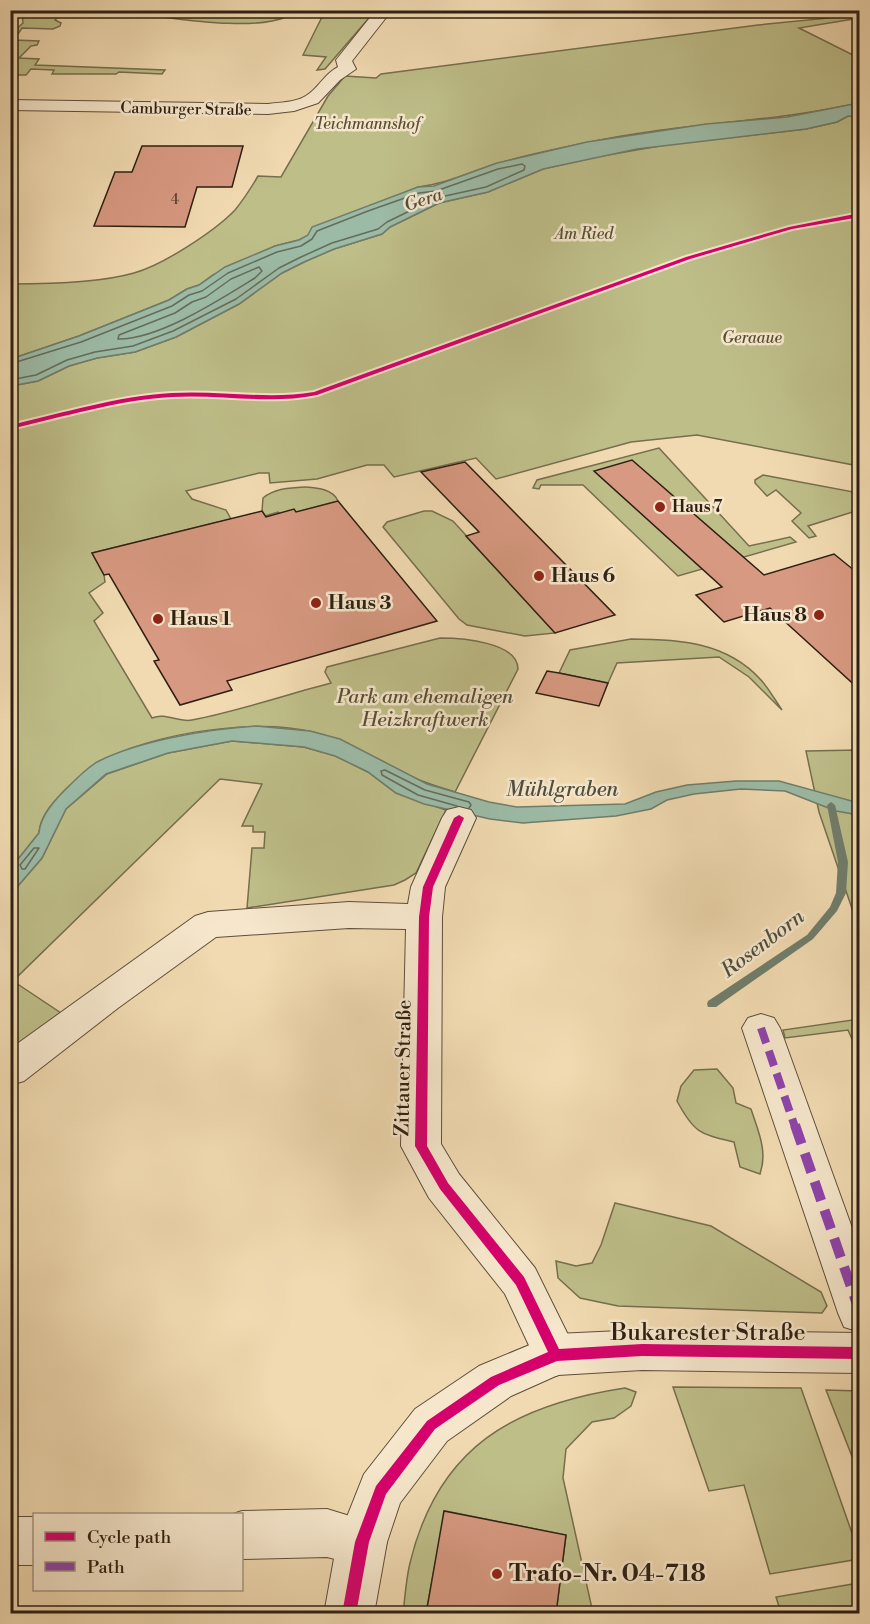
<svg xmlns="http://www.w3.org/2000/svg" width="870" height="1624" font-family="'Libre Bodoni',serif">
<style>
.green{fill:#bebe89;stroke:#766e4e;stroke-width:1.5}
.water{fill:#9cbba7;stroke:#707d6b;stroke-width:1.5}
.lines{fill:none;stroke-linecap:round;stroke-linejoin:round}
.shore{stroke:#646d5c;stroke-width:1.5}
.stream{fill:#707d6b;fill-rule:evenodd}
.building{fill:#d79981;stroke:#2d1f12;stroke-width:1.5}
.minor-casing{stroke:#5e4e3a;stroke-width:2}
.tertiary-casing{stroke:#5e4e3a;stroke-width:2}
.minor{fill:#f6e7cc;fill-rule:evenodd}
.tertiary{fill:#f6e7cc;fill-rule:evenodd}
.quiet-far1{stroke:#8e44ad;stroke-width:8;stroke-dasharray:16 8;stroke-linecap:butt}
.quiet{stroke:#8e44ad;stroke-width:10;stroke-dasharray:20 10;stroke-linecap:butt}
.cycleway-casing{stroke:#f6e7cc;stroke-width:4}
.cycleway{fill:#d6006c;fill-rule:evenodd}
.poi-dot{fill:#8f2418;stroke:#f6e7cc;stroke-width:2}
.labels{text-anchor:middle;dominant-baseline:central;stroke-width:5;stroke-linejoin:round;paint-order:stroke}
.far-number-label{font-size:14px;fill:#583e2e}
.far-street-label{font-size:16px;fill:#2d1f12;stroke:#f6e7cc}
.far-park-label{font-size:16px;font-style:italic;fill:#584f36;stroke:#f6e7cc}
.far-poi-label{font-size:16px;font-weight:bold;fill:#2d1f12;stroke:#f6e7cc;text-anchor:start}
.far-water-label{font-size:18px;font-style:italic;fill:#4e4e3f;stroke:#f6e7cc}
.poi-label{font-size:20px;font-weight:bold;fill:#2d1f12;stroke:#f6e7cc;text-anchor:start}
.park-label{font-size:20px;font-style:italic;fill:#584f36;stroke:#f6e7cc}
.street-label{font-size:20px;fill:#2d1f12;stroke:#f6e7cc}
.water-label{font-size:21px;font-style:italic;fill:#4e4e3f;stroke:#f6e7cc}
.near-street-label{font-size:24px;fill:#2d1f12;stroke:#f6e7cc}
.near-poi-label{font-size:24px;font-weight:bold;fill:#2d1f12;stroke:#f6e7cc;text-anchor:start}
</style>
<rect width="100%" height="100%" fill="#f1dab1"/>
<filter id="stains"><feTurbulence type="fractalNoise" baseFrequency=".00333" numOctaves="4"/><feColorMatrix values="0 0 0 0 .2 0 0 0 0 .09 0 0 0 0 .02 0 0 0 .5 -.17"/></filter>
<radialGradient id="worn" r=".72"><stop offset=".6" stop-color="#630" stop-opacity="0"/><stop offset="1" stop-color="#630" stop-opacity=".3"/></radialGradient>
<!-- green -->
<g class="green">
<path d="M 18,10 L 104,11 L 64,12 L 55,20 L 61,23 L 60,26 L 53,29 L 22,28 L 14,40 L 39,41 L 37,45 L 31,46 L 19,58 L 39,59 L 35,65 L 165,70 L 162,74 L 119,72 L 116,74 L 52,74 L 54,70 L 31,69 L 26,75 L 11,75 L 11,34 L 23,23 L 22,12 Z"/>
<path d="M 287,10 L 286,17 C 253,31 182,19 146,15 L 146,11 Z"/>
<path d="M 325,11 L 375,11 L 325,69 L 317,70 L 326,57 L 303,55 Z"/>
<path d="M 859,15 L 859,18 L 799,28 L 859,58 L 859,103 C 770,123 675,123 585,143 C 555,149 525,155 496,164 C 469,172 446,184 418,187 L 299,240 L 275,246 L 213,275 L 199,285 L 187,289 L 169,300 L 79,336 L 11,359 L 11,284 C 47,284 99,283 134,273 C 163,265 215,231 235,210 C 244,199 251,188 258,176 L 281,177 L 328,96 L 345,76 L 376,78 L 381,74 L 758,25 Z"/>
<path d="M 848,116 L 859,117 L 859,466 L 697,435 L 631,442 L 496,479 L 476,458 L 394,477 L 384,465 L 367,465 L 317,479 L 270,483 L 269,473 L 259,473 L 186,491 L 192,499 L 226,510 L 231,519 L 92,553 L 104,575 L 105,582 L 89,593 L 103,613 L 94,621 L 152,718 C 166,712 178,723 192,720 C 239,711 285,695 331,683 L 325,672 L 327,667 L 440,638 C 461,638 518,642 518,669 L 455,792 C 436,786 417,781 400,771 C 371,756 345,740 313,732 C 261,719 178,731 129,749 C 108,757 79,776 64,791 C 52,803 40,817 39,833 L 11,868 L 11,386 L 38,381 L 69,366 L 97,358 L 135,352 L 176,337 L 239,304 L 282,273 L 304,262 L 334,249 L 382,234 L 390,227 L 439,203 L 488,192 L 543,169 L 596,157 L 671,144 L 806,129 L 837,122 Z"/>
<path d="M 659,448 L 749,546 L 790,537 L 796,542 L 678,576 L 583,485 L 541,485 L 539,489 L 533,488 L 537,480 Z"/>
<path d="M 763,475 L 859,493 L 859,510 L 808,526 L 816,536 L 809,538 L 792,521 L 801,513 L 776,490 L 767,496 L 755,483 L 755,480 Z"/>
<path d="M 305,487 C 318,488 333,489 338,501 L 283,516 L 278,512 L 265,516 L 262,511 L 263,498 C 275,488 290,488 305,487 Z"/>
<path d="M 424,511 L 432,511 L 453,521 L 555,633 L 525,636 L 467,625 L 459,619 L 383,527 L 387,522 Z"/>
<path d="M 631,639 C 678,639 727,642 761,680 C 769,689 775,700 782,710 L 749,677 L 719,657 L 617,663 L 608,683 L 559,673 L 570,650 Z"/>
<path d="M 232,741 L 304,747 L 336,756 L 368,772 L 396,793 L 446,810 L 416,873 L 405,880 L 394,885 L 247,908 L 252,848 L 264,848 L 265,832 L 253,832 L 253,826 L 242,826 L 262,784 L 220,779 L 13,981 L 61,1013 L 11,1051 L 11,894 L 42,858 L 66,809 L 107,774 L 168,753 Z"/>
<path d="M 859,750 L 859,929 L 819,812 L 806,751 Z"/>
<path d="M 859,1019 L 859,1055 L 848,1030 L 785,1038 L 783,1030 Z"/>
<path d="M 717,1069 L 733,1088 L 736,1103 L 751,1109 C 758,1131 768,1151 760,1174 L 740,1167 L 734,1142 C 700,1134 694,1133 677,1101 L 681,1086 L 694,1070 Z"/>
<path d="M 615,1203 L 711,1226 L 821,1292 L 827,1306 L 822,1313 L 618,1306 L 580,1298 L 558,1278 L 556,1261 L 576,1266 L 592,1263 L 601,1245 Z"/>
<path d="M 673,1387 L 801,1388 L 859,1553 L 859,1559 L 770,1574 L 744,1485 L 709,1491 Z"/>
<path d="M 625,1388 L 636,1392 L 631,1406 L 614,1418 L 592,1422 L 566,1449 L 563,1478 L 593,1613 L 556,1613 L 566,1535 L 445,1511 L 426,1613 L 403,1614 C 405,1597 406,1579 410,1563 C 438,1447 513,1405 625,1388 Z"/>
<path d="M 826,1390 L 859,1391 L 859,1463 L 855,1464 Z"/>
<path d="M 859,1583 L 859,1613 L 781,1613 L 776,1597 Z"/>
</g>
<!-- water -->
<g class="water">
<path d="M 859,103 L 859,117 L 848,116 L 837,122 L 806,129 L 637,149 L 543,169 L 488,192 L 439,203 L 390,227 L 382,234 L 334,249 L 304,262 L 282,273 L 239,304 L 176,337 L 135,352 L 97,358 L 69,366 L 38,381 L 11,386 L 11,359 L 79,336 L 169,300 L 187,289 L 199,285 L 225,267 L 275,246 L 299,240 L 308,235 L 312,227 L 418,187 L 434,186 L 497,163 L 587,142 L 706,124 L 787,117 Z"/>
<path d="M 256,726 L 310,731 L 340,739 L 427,784 L 489,802 L 517,807 L 625,804 L 656,792 L 687,785 L 736,781 L 779,781 L 859,803 L 859,815 L 836,811 L 785,791 L 741,789 L 694,794 L 667,800 L 651,809 L 616,816 L 523,823 L 490,819 L 424,804 L 396,793 L 368,772 L 335,756 L 304,747 L 232,741 L 168,753 L 106,774 L 66,809 L 42,858 L 11,894 L 11,868 L 39,833 C 40,817 53,802 64,791 C 74,781 87,767 99,761 C 141,740 210,729 256,726 Z"/>
</g>
<g class="lines">
<!-- shore -->
<g class="shore">
<path d="M 259,267 L 262,271 L 255,278 C 221,299 158,340 118,339 L 119,335 L 175,313 L 192,302 L 206,297 L 231,279 Z"/>
<path d="M 10,364 L 81,342 L 172,306 L 189,295 L 202,291 L 228,273 L 277,252 L 301,246 L 312,239 L 317,231 L 368,211 L 419,193 L 436,191 L 498,169 L 522,164 L 525,166 L 524,170 L 486,187 L 436,198 L 387,222 L 378,229 L 332,243 L 301,257 L 279,268 L 236,299 L 173,331 L 133,346 L 95,352 L 67,360 L 36,375 L 10,380"/>
<path d="M 457,806 L 418,795 L 382,775 L 381,771 L 385,770 L 425,790 L 469,802 L 471,805 L 469,808"/>
<path d="M 34,848 L 39,848 L 25,869 L 22,869 L 20,865 Z"/>
</g>
<!-- stream -->
<path class="stream" d="M 831,802 L 835,805 L 848,862 L 846,893 L 837,911 L 813,939 L 716,1007 L 708,1007 L 707,1004 L 708,1001 L 807,935 L 830,907 L 836,893 L 838,862 L 827,805 Z"/>
</g>
<!-- building -->
<g class="building">
<path d="M 142,146 L 243,146 L 232,187 L 197,187 L 185,227 L 94,226 L 115,172 L 132,172 Z"/>
<path d="M 632,460 L 764,575 L 834,554 L 860,575 L 860,690 L 770,608 L 724,622 L 696,595 L 722,587 L 594,471 Z"/>
<path d="M 465,462 L 615,615 L 555,633 L 466,536 L 479,532 L 421,472 Z"/>
<path d="M 338,501 L 437,621 L 227,681 L 232,690 L 180,705 L 154,661 L 159,660 L 109,574 L 104,575 L 92,553 L 262,511 L 266,517 L 294,509 L 296,512 Z"/>
<path d="M 547,671 L 559,673 L 608,683 L 599,706 L 536,693 Z"/>
<path d="M 444,1511 L 566,1535 L 556,1614 L 426,1614 Z"/>
</g>
<g class="lines">
<!-- minor casing -->
<g class="minor-casing">
<g id="minor">
<path d="M 376,10 L 392,10 L 352,61 L 356,69 L 340,80 L 318,103 L 294,111 L 268,114 L 10,110 L 10,100 L 268,104 C 282,102 298,103 310,93 C 320,85 326,73 338,67 L 336,60 Z"/>
<path d="M 459,807 L 471,810 L 476,818 L 445,887 L 442,917 L 441,1144 L 459,1174 L 535,1268 L 578,1355 L 572,1369 L 556,1376 L 540,1369 L 505,1294 L 429,1198 L 401,1146 L 406,929 L 349,928 L 216,937 L 118,1008 L 24,1081 L 10,1085 L 10,1049 L 195,916 L 208,912 L 349,902 L 408,904 L 411,887 L 442,818 L 447,810 Z"/>
<path d="M 761,1014 L 774,1018 L 780,1028 L 860,1250 L 860,1332 L 844,1327 L 838,1313 L 742,1028 L 748,1018 Z"/>
<path d="M 327,1509 L 379,1525 L 387,1542 L 379,1559 L 362,1566 L 327,1557 L 242,1559 L 242,1514 L 233,1514 L 242,1511 Z"/>
<rect x="10" y="1517" width="24" height="48"/>
</g>
</g>
<!-- tertiary casing -->
<g class="tertiary-casing">
<path id="tertiary" d="M 642,1330 L 860,1333 L 860,1373 L 642,1370 L 558,1375 L 511,1396 L 447,1441 L 400,1503 L 387,1542 L 374,1614 L 324,1614 L 337,1542 L 364,1474 L 415,1409 L 479,1366 L 556,1334 Z"/>
</g>
<!-- minor -->
<use href="#minor" class="minor"/>
<!-- tertiary -->
<use href="#tertiary" class="tertiary"/>
<!-- quiet-far1 -->
<path class="quiet-far1" d="M 761,1028 L 795,1127"/>
<!-- quiet -->
<path class="quiet" d="M 795,1125 L 860,1313"/>
<!-- cycleway casing -->
<g class="cycleway-casing">
<g id="cycleway">
<path d="M 860,213 L 860,217 L 792,229 L 690,259 L 317,395 C 269,405 220,394 172,397 C 117,400 64,417 10,429 L 10,425 C 64,413 117,396 172,393 C 219,390 267,400 314,392 L 686,257 L 789,227 Z"/>
<path d="M 459,815 L 464,818 L 433,887 L 429,917 L 427,1146 L 448,1183 L 524,1277 L 559,1349 L 642,1344 L 860,1347 L 860,1359 L 642,1356 L 557,1361 L 499,1385 L 435,1429 L 386,1494 L 369,1542 L 356,1614 L 342,1614 L 355,1542 L 376,1486 L 427,1421 L 491,1377 L 548,1352 L 516,1285 L 440,1189 L 415,1146 L 419,917 L 423,887 L 454,818 Z"/>
</g>
</g>
<!-- cycleway -->
<use href="#cycleway" class="cycleway"/>
</g>
<!-- markers -->
<g class="poi-dot">
<circle cx="660" cy="507" r="6"/>
<circle cx="539" cy="576" r="6"/>
<circle cx="316" cy="603" r="6"/>
<circle cx="819" cy="615" r="6"/>
<circle cx="158" cy="619" r="6"/>
<circle cx="497" cy="1574" r="6"/>
</g>
<g class="labels">
<!-- far-number labels -->
<g class="far-number-label">
<text x="175" y="200">4</text>
</g>
<!-- far-street labels -->
<g class="far-street-label">
<text transform="translate(186 109) rotate(1)">Camburger Straße</text>
</g>
<!-- far-park labels -->
<g class="far-park-label">
<text x="367" y="124">Teichmannshof</text>
<text x="584" y="234">Am Ried</text>
<text x="752" y="338">Geraaue</text>
</g>
<!-- far-poi labels -->
<g class="far-poi-label">
<text x="672" y="507">Haus 7</text>
</g>
<!-- far-water labels -->
<g class="far-water-label">
<text transform="translate(423 200) rotate(-18)">Gera</text>
</g>
<!-- poi labels -->
<g class="poi-label">
<text x="551" y="576">Haus 6</text>
<text x="328" y="603">Haus 3</text>
<text x="807" y="615" text-anchor="end">Haus 8</text>
<text x="170" y="619">Haus 1</text>
</g>
<!-- park labels -->
<g class="park-label">
<text x="425" y="697">Park am ehemaligen<tspan x="425" dy="23">Heizkraftwerk</tspan></text>
</g>
<!-- street labels -->
<g class="street-label">
<text transform="translate(404 1068) rotate(-89)">Zittauer Straße</text>
</g>
<!-- water labels -->
<g class="water-label">
<text x="562" y="790">Mühlgraben</text>
<text transform="translate(763 944) rotate(-37)">Rosenborn</text>
</g>
<!-- near-street labels -->
<g class="near-street-label">
<text x="708" y="1333">Bukarester Straße</text>
</g>
<!-- near-poi labels -->
<g class="near-poi-label">
<text x="509" y="1574">Trafo-Nr. 04-718</text>
</g>
</g>
<!-- margin -->
<rect width="870" height="1624" fill="none" stroke="#f1dab1" stroke-width="36"/>
<rect x="12" y="12" width="846" height="1600" fill="none" stroke="#2d1f12" stroke-width="3"/>
<rect x="18" y="18" width="834" height="1588" fill="none" stroke="#2d1f12" stroke-width="1.5"/>
<!-- legend -->
<rect x="33" y="1513" width="210" height="78" fill="#f6e7cc" stroke="#a69782" stroke-width="1.5"/>
<rect x="45" y="1532" width="30" height="9" fill="#d6006c" stroke="#a69782" stroke-width="1.5"/>
<text x="87" y="1543" font-size="18" fill="#2d1f12">Cycle path</text>
<rect x="45" y="1562" width="30" height="9" fill="#8e44ad" stroke="#a69782" stroke-width="1.5"/>
<text x="87" y="1573" font-size="18" fill="#2d1f12">Path</text>
<rect width="100%" height="100%" filter="url(#stains)"/>
<rect width="100%" height="100%" fill="url(#worn)"/>
</svg>
